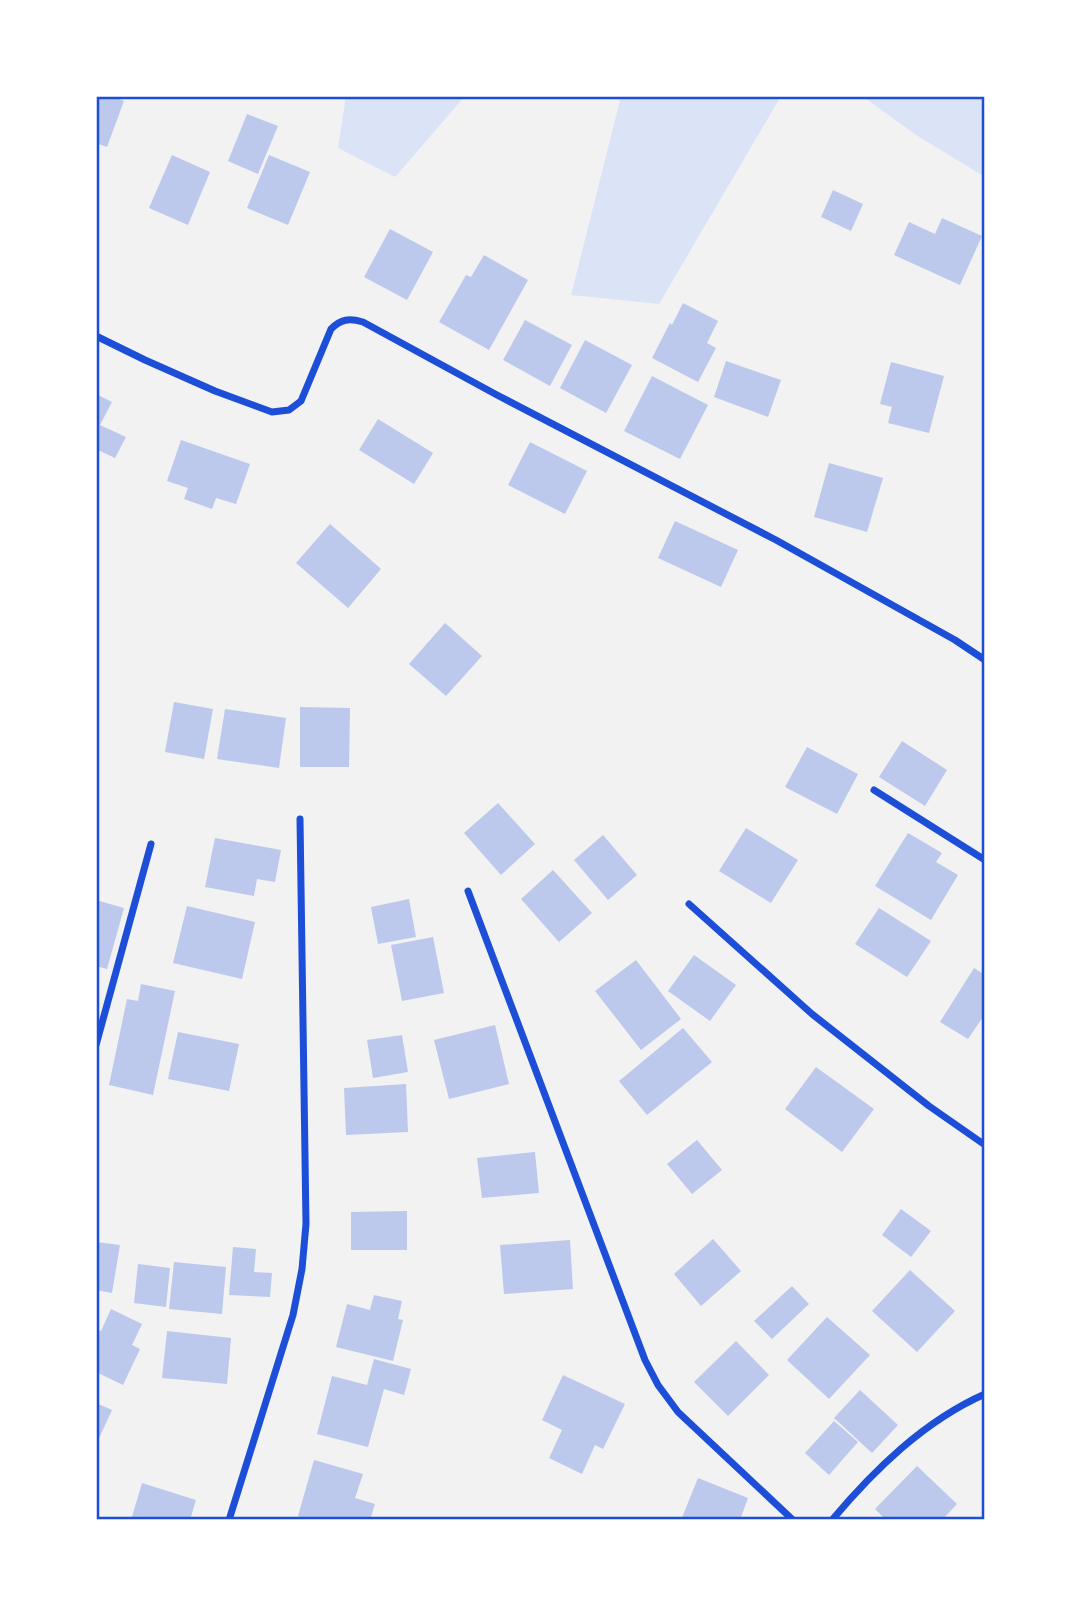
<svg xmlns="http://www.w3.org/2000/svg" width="1081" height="1616" font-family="'DejaVu Sans',sans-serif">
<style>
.green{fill:#dbe4f7}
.building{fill:#bdc9ec}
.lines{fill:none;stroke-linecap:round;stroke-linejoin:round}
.minor{stroke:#1d4ed8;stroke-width:7}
.neatline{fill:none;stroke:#1d4ed8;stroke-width:2.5}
</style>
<rect width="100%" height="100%" fill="#f2f2f2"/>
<!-- green -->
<g class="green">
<path d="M 346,96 L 465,96 L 395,177 L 338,148 Z"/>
<path d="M 621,96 L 781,96 L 659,304 L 571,295 Z"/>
<path d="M 862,96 L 985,96 L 985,177 L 916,135 Z"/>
</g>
<!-- building -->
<g class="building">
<path d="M 96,96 L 111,96 L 124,101 L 107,147 L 96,143 Z"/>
<path d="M 247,114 L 278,126 L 258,174 L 228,161 Z"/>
<path d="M 172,155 L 210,172 L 188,225 L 149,208 Z"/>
<path d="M 269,155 L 310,172 L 288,225 L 247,208 Z"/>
<path d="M 833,190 L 863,204 L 851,231 L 821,217 Z"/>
<path d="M 942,218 L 982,236 L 960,285 L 894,255 L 909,222 L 935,234 Z"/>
<path d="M 390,229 L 433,252 L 407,300 L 364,277 Z"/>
<path d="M 484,255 L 528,280 L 489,350 L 439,322 L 466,275 L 471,277 Z"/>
<path d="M 683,303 L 718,321 L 707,343 L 716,348 L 698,382 L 652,358 L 670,323 L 672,325 Z"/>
<path d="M 525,320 L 572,345 L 550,386 L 503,360 Z"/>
<path d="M 585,340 L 632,365 L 606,413 L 560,388 Z"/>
<path d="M 726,361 L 781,380 L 768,417 L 714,397 Z"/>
<path d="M 891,362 L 944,376 L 929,433 L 888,423 L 892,407 L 880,404 Z"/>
<path d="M 652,376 L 708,405 L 680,459 L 624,431 Z"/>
<path d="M 96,394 L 112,402 L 100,425 L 126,437 L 115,458 L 96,449 Z"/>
<path d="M 378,419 L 433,453 L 414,484 L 359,450 Z"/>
<path d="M 181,440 L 250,464 L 236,504 L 216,498 L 212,509 L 184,499 L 188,488 L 167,481 Z"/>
<path d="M 530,442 L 587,471 L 565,514 L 508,485 Z"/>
<path d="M 829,463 L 883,478 L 867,532 L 814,517 Z"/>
<path d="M 675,521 L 738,550 L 721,587 L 658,558 Z"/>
<path d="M 330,524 L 381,569 L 348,608 L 296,563 Z"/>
<path d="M 445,623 L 482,656 L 446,696 L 409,664 Z"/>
<path d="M 174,702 L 213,709 L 204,759 L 165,752 Z"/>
<path d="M 300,707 L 350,708 L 349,767 L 300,767 Z"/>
<path d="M 225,709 L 286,718 L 279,768 L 217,759 Z"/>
<path d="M 902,741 L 947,770 L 925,806 L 879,777 Z"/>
<path d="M 807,747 L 858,774 L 837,814 L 785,787 Z"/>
<path d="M 498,803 L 535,844 L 501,875 L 464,833 Z"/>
<path d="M 746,828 L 798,860 L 771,903 L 719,871 Z"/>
<path d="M 908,833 L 942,853 L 936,862 L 958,875 L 931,920 L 875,886 Z"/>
<path d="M 603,835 L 637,875 L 608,900 L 574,860 Z"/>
<path d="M 215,838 L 281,850 L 275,882 L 257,879 L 254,896 L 205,887 Z"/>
<path d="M 553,870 L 592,913 L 559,942 L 521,899 Z"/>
<path d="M 409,899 L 416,937 L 378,944 L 371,907 Z"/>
<path d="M 96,900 L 124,908 L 107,969 L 96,966 Z"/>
<path d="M 187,906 L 255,922 L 242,979 L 173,963 Z"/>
<path d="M 879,908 L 931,941 L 907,977 L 855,944 Z"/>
<path d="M 433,937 L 444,993 L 402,1001 L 391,945 Z"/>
<path d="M 694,955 L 736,985 L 710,1021 L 668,991 Z"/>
<path d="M 636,960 L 681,1019 L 641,1050 L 595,991 Z"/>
<path d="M 974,968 L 985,975 L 985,1014 L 968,1039 L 940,1022 Z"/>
<path d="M 141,984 L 175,991 L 153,1095 L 109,1085 L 127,999 L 138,1001 Z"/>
<path d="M 495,1025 L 509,1084 L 449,1099 L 434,1040 Z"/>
<path d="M 683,1028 L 712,1062 L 647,1115 L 619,1081 Z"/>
<path d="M 178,1032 L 239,1044 L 229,1091 L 168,1079 Z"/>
<path d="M 402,1035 L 408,1072 L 373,1078 L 367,1040 Z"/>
<path d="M 816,1067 L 874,1109 L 842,1152 L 785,1109 Z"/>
<path d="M 406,1084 L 408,1132 L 346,1135 L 344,1088 Z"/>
<path d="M 697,1140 L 722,1170 L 692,1194 L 667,1164 Z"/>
<path d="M 535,1152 L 539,1193 L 482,1198 L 477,1158 Z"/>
<path d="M 901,1209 L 931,1231 L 911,1257 L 882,1235 Z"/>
<path d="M 407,1211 L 407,1250 L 351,1250 L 351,1212 Z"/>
<path d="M 713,1239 L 741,1271 L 701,1306 L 674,1274 Z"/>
<path d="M 570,1240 L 573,1289 L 504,1294 L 500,1245 Z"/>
<path d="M 96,1242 L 120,1245 L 112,1293 L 96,1290 Z"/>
<path d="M 233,1247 L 256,1249 L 254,1272 L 272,1273 L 270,1297 L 229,1295 Z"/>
<path d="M 174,1262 L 226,1267 L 222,1314 L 169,1309 Z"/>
<path d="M 138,1264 L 170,1268 L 166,1307 L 134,1303 Z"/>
<path d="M 910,1270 L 955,1311 L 917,1352 L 872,1311 Z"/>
<path d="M 792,1286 L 809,1304 L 772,1339 L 754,1321 Z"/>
<path d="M 374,1295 L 402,1301 L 398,1319 L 403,1320 L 393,1361 L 336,1347 L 347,1304 L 370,1310 Z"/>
<path d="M 111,1309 L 142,1324 L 132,1345 L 140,1349 L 123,1385 L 96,1372 L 96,1329 L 101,1331 Z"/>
<path d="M 827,1317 L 870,1355 L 829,1399 L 787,1360 Z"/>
<path d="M 167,1331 L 231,1338 L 227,1384 L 162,1378 Z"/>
<path d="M 736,1341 L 769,1375 L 728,1416 L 694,1382 Z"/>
<path d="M 374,1359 L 411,1369 L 404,1395 L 384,1389 L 368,1447 L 317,1434 L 332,1376 L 367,1385 Z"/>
<path d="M 563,1375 L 625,1404 L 603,1449 L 595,1445 L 582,1474 L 549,1458 L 562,1430 L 542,1420 Z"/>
<path d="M 860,1390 L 898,1425 L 872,1453 L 834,1418 Z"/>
<path d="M 96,1403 L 112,1410 L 96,1445 Z"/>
<path d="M 834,1421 L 858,1442 L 829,1475 L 805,1453 Z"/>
<path d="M 314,1460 L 363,1474 L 355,1498 L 375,1504 L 370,1520 L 309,1520 L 298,1516 Z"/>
<path d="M 917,1466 L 957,1504 L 942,1520 L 886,1520 L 875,1509 Z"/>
<path d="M 698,1478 L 748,1498 L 740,1520 L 681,1520 Z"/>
<path d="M 142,1483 L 196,1500 L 190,1520 L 131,1520 Z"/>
</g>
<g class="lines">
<!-- minor -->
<g class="minor">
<path d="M 96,336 L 145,360 L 215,391 L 272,412 L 289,410 L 301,401 L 331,329 C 341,319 349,318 363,322 L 497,395 L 776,540 L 955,640 L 985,660"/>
<path d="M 874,790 L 985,860"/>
<path d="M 468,891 L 645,1360 L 658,1385 L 678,1412 L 793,1520"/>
<path d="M 689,904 L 812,1014 L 929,1106 L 985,1145"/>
<path d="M 96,1045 L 151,844"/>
<path d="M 229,1520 L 293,1315 L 302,1269 L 306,1224 L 300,819"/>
<path d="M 832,1520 C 874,1470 924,1421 985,1394"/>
</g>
</g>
<!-- border -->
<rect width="1081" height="1616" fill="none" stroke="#ffffff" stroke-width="196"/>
<rect x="98" y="98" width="885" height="1420" class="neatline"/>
</svg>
